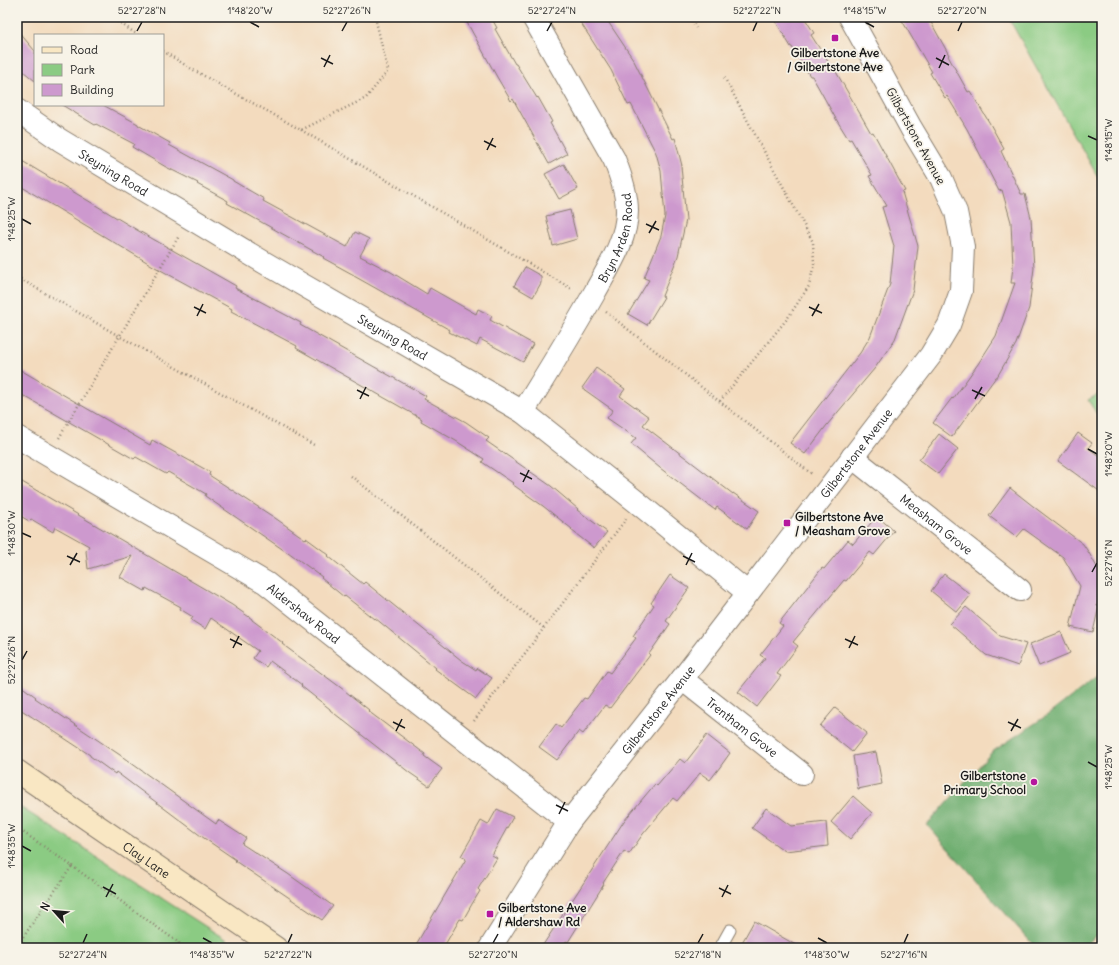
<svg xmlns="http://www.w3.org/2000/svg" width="1119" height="965" font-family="Delius,sans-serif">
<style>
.green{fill:#8bcb83;stroke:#547450}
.forest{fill:#70af71;stroke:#466646}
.building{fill:#cd99ce}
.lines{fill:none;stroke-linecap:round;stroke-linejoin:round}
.lane-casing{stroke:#887c6d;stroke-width:13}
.street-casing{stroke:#887c6d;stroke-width:24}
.secondary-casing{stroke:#887c6d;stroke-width:24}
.path{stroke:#887c6d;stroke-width:2.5;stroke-dasharray:1 3;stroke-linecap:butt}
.lane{stroke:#fff;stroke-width:11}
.street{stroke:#fff;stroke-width:22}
.secondary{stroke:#f9e7c3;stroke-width:22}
.ticks{fill:none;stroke:#1c1c1c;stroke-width:1.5}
.poi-dot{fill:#b5179e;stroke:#f7f3e8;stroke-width:1.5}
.labels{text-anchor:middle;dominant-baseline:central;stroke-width:3.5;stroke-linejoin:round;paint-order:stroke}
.poi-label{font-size:12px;font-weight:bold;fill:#1c1c1c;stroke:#f7f3e8;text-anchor:start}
.street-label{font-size:12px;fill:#1c1c1c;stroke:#f7f3e8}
.neatline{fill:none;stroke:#1c1c1c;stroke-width:1.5}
.ticks-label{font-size:10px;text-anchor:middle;fill:#1c1c1c}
</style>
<rect width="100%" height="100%" fill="#f7f3e8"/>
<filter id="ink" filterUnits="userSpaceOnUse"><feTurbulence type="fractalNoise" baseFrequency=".025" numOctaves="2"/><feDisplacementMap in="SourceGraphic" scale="8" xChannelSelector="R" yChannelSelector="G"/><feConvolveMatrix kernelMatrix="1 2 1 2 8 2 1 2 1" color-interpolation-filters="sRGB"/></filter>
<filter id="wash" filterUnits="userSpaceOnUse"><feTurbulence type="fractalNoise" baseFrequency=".012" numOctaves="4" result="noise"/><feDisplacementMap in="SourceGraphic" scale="16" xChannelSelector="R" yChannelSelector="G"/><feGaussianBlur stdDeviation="0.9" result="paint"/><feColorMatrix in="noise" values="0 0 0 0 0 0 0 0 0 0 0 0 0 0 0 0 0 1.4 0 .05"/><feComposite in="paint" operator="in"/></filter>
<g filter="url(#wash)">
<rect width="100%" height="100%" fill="#f3dbbe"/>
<!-- green -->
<g class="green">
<path d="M 1008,17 L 1102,17 L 1102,185 L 1094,170 Z"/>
<path d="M 1102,392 L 1102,422 L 1088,400 Z"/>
<path d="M 17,805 L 239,948 L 17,948 Z"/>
</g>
<!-- forest -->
<path class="forest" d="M 1102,673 L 1102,931 L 1082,948 L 1036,948 L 927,825 L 992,752 L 1049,714 Z"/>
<g id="blocks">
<!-- building -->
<g class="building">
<path d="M 464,17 L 491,17 L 497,28 L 495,29 L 515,64 L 516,64 L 537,98 L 538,97 L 552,122 L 550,123 L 567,154 L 549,164 L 513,99 L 511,101 L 497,77 Z"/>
<path d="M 577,17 L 605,17 L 633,59 L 673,139 L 675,138 L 682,166 L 681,166 L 686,220 L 678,256 L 662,296 L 664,297 L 647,325 L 628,314 L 649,280 L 644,278 L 661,236 L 665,216 L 661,171 L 656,153 L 631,104 L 628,105 L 611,70 Z"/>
<path d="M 773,17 L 804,17 L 814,33 L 811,35 L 834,71 L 835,70 L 871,133 L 873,132 L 905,191 L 902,192 L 918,246 L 913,290 L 895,339 L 875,368 L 827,425 L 805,454 L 790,443 L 860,353 L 870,337 L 890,284 L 894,246 L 882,207 L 887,206 L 869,176 L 872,175 L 851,139 L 849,140 L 836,119 L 812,76 L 810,76 L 792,47 L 791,47 Z"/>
<path d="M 900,17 L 928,17 L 949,55 L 948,56 L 968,92 L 970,91 L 989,122 L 1004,149 L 1001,151 L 1021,194 L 1025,194 L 1031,218 L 1034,268 L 1029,308 L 1016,344 L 997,377 L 996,377 L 952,437 L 933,423 L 952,398 L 953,399 L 978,364 L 996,336 L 1015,283 L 1011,283 L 1013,267 L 1011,222 L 1002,190 L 999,191 L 967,129 L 947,96 L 945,98 L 930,73 L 932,72 Z"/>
<path d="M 17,30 L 35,51 L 35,81 L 17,66 Z"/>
<path d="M 62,105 L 103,105 L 138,124 L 138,125 L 170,143 L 169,145 L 233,180 L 233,181 L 264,199 L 263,201 L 347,247 L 355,232 L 369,239 L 360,256 L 391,272 L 427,294 L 430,288 L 476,314 L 478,309 L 492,316 L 490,320 L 533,344 L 523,362 L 480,339 L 477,346 L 449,332 L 450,330 L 354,276 L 354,275 L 323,258 L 324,257 L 227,203 L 228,201 L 197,184 L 198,183 L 166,167 L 132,147 L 134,144 L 96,124 L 95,125 Z"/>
<path d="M 17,158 L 137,230 L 236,286 L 235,288 L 301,323 L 300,325 L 426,396 L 424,399 L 466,422 L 489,438 L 486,441 L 551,486 L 578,509 L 577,510 L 607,532 L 594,548 L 571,530 L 572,529 L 543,506 L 512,484 L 513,483 L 482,462 L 484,459 L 456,441 L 421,421 L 422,419 L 296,348 L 297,346 L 231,311 L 232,309 L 155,267 L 17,184 Z"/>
<path d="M 564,164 L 578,189 L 559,199 L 545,174 Z"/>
<path d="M 570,210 L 577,239 L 553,246 L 546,216 Z"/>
<path d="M 525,267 L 541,276 L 541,283 L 533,297 L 514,286 Z"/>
<path d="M 17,368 L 150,445 L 152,440 L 210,472 L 209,475 L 275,518 L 305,539 L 306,538 L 329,555 L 328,556 L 363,584 L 365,582 L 461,660 L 476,670 L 477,668 L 492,678 L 476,699 L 435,669 L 436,668 L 375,618 L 374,619 L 345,596 L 344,597 L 321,578 L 322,577 L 288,552 L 288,553 L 205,496 L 206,494 L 168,472 L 166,474 L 136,457 L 134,459 L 17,392 Z"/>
<path d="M 596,368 L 625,389 L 620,396 L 649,417 L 643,425 L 733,494 L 733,493 L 759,511 L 747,529 L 717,507 L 715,510 L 660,468 L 631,444 L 636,438 L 607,418 L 613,410 L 582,388 Z"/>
<path d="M 1078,433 L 1092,443 L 1088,448 L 1102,458 L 1102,493 L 1058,461 Z"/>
<path d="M 939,434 L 958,449 L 938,474 L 919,460 Z"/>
<path d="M 17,479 L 232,605 L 252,619 L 252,620 L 283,643 L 282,644 L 340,687 L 369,710 L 368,711 L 425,754 L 424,756 L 442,769 L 429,786 L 410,773 L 330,710 L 330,709 L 301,686 L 302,685 L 270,661 L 266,667 L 253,658 L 258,651 L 211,618 L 205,629 L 191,620 L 193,617 L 180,609 L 181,607 L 146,588 L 145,591 L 120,577 L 132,556 L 88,569 L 86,551 L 89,546 L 55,527 L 53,532 L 31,519 L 29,521 L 17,514 Z"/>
<path d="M 1010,488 L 1038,510 L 1083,544 L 1089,553 L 1102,576 L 1102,585 L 1097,606 L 1099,606 L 1093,632 L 1070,627 L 1080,586 L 1063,557 L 1024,529 L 1017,537 L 989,516 Z"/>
<path d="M 877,516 L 894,531 L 874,555 L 870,552 L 846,581 L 844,580 L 793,642 L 798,646 L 777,674 L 781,676 L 757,707 L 738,692 L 765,658 L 760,655 L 783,626 L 779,623 L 822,568 L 824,569 L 848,540 L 853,544 Z"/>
<path d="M 944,574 L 971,595 L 957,612 L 931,591 Z"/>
<path d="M 670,575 L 689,588 L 666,621 L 670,624 L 649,654 L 650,655 L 610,708 L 605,705 L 583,734 L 579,731 L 557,760 L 539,747 L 556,724 L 561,728 L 584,698 L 587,699 L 607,671 L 610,673 L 636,638 L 633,636 L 654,605 L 651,603 Z"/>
<path d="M 966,607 L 1000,636 L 1026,644 L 1018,666 L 986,655 L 950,624 Z"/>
<path d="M 1061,632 L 1070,653 L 1039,666 L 1030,644 Z"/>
<path d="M 17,683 L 36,697 L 35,698 L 120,755 L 216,824 L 218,820 L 246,838 L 242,844 L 288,874 L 333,906 L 322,920 L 235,861 L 236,860 L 201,836 L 116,772 L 115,774 L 90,756 L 90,755 L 17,707 Z"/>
<path d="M 835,708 L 867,733 L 852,752 L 820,726 Z"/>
<path d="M 707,735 L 730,753 L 720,767 L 710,780 L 700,773 L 677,801 L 673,798 L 643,834 L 629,854 L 624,851 L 603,883 L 604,884 L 568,942 L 566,941 L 562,948 L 541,948 L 624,821 L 655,784 L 657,786 L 680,759 L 685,763 Z"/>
<path d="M 876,752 L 882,784 L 858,789 L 853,756 Z"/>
<path d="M 853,796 L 872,813 L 850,839 L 831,822 Z"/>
<path d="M 766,808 L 791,826 L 826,822 L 828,846 L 785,851 L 752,828 Z"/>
<path d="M 497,809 L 513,817 L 492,855 L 497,858 L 478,889 L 480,891 L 472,904 L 463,920 L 460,919 L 443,948 L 414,948 L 466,859 L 461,856 L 481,821 L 488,825 Z"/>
<path d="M 754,921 L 801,948 L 739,948 Z"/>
</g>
</g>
</g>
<g filter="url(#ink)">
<use href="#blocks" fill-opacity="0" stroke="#887c6d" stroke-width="1"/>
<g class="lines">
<!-- lane casing -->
<g class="lane-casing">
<path id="lane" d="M 720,948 L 730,930"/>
</g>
<!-- street casing -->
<g class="street-casing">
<g id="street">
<path id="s1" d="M 17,110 L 60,140 L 265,263 L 523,412 L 638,503 L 748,593"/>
<path id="s2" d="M 523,412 C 547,373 572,333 595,292 C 608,268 627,240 627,211 C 627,193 621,176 614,159 L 533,17"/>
<path id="s3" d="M 17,437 L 266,583 L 569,822"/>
<path id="s4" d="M 852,457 L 1020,590"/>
<path id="s5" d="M 682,679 L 802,774"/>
<path id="s6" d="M 490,948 L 569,822 L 682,679 L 931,355 L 949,325 L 961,291 L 963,247 L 956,212 L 941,178 L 911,128 L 850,17"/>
</g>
</g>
<!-- secondary casing -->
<g class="secondary-casing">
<g id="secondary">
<path id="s7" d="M 17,771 L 276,948"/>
</g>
</g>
<!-- path -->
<g class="path">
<path d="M 111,17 L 138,35"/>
<path d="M 690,17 L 696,28"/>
<path d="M 163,51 L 190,68 L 301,130 L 366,98 L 388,71 L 375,17"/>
<path d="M 301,130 L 572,289"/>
<path d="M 17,277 L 119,336 L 314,445"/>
<path d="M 606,312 L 813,475"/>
<path d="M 720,401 L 787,319 L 809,286 L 814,264 L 813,242 L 723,75"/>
<path d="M 59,438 L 179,236"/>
<path d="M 351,476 L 544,628"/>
<path d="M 474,721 L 626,519"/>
<path d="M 17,828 L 72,866 L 17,946"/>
<path d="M 72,866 L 179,943 L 175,948"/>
<path d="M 179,943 L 186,948"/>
<path d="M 1091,948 L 1102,938"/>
</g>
<!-- lane -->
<use href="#lane" class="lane"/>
<!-- street -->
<use href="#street" class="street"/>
<!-- secondary -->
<use href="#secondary" class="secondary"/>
</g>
</g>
<!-- ticks -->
<path class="ticks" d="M 250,22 L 259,27M 865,22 L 874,27M 137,31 L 142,22M 342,31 L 347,22M 547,31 L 552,22M 753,31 L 757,22M 958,31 L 962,22M 321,58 L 333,64M 936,58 L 949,65M 324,67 L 330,55M 939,68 L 945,55M 1088,136 L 1097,140M 484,141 L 496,147M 487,150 L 493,138M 22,219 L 31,224M 646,224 L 659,230M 649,233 L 656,221M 194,307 L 206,313M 809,307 L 822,313M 197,316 L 203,304M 812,316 L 819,304M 357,390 L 369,396M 972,390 L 985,396M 360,399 L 366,387M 975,399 L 982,387M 1088,449 L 1097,454M 520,473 L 532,479M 523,482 L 529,470M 22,533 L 31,537M 67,556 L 80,562M 683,556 L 695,562M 70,565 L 77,553M 686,565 L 692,553M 1092,572 L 1097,563M 230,639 L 242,645M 845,639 L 858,645M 233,648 L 239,636M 849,648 L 855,636M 22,660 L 27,651M 393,722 L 405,728M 1008,722 L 1021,728M 396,731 L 402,719M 1011,731 L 1018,719M 1088,762 L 1097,767M 556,805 L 568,811M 559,814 L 565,802M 22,846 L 31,851M 103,887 L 116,894M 719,888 L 731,894M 106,897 L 113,884M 722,897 L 728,885M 203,938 L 212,943M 818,938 L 827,943M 83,943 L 87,934M 288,943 L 292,934M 493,943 L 498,934M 698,943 L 703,934M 904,943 L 908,934"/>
<!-- markers -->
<g class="poi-dot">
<rect x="831" y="34" width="8" height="8" rx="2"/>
<rect x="783" y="519" width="8" height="8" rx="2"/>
<circle cx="1034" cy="782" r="4"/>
<rect x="486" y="910" width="8" height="8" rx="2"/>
</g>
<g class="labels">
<!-- poi labels -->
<g class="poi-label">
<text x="835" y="52" text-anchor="middle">Gilbertstone Ave<tspan x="835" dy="14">/ Gilbertstone Ave</tspan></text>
<text x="795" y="516">Gilbertstone Ave<tspan x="795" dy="14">/ Measham Grove</tspan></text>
<text x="1026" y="775" text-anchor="end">Gilbertstone<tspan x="1026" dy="14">Primary School</tspan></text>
<text x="498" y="907">Gilbertstone Ave<tspan x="498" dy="14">/ Aldershaw Rd</tspan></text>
</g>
<!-- street labels -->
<g class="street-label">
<text transform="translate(916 136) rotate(61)">Gilbertstone Avenue</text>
<text stroke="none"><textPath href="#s1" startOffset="115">Steyning Road</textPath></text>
<text stroke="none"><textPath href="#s2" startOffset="199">Bryn Arden Road</textPath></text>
<text stroke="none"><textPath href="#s1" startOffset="439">Steyning Road</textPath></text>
<text stroke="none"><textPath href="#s6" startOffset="616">Gilbertstone Avenue</textPath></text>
<text stroke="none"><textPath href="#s4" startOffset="108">Measham Grove</textPath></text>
<text stroke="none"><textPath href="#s3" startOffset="337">Aldershaw Road</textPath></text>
<text stroke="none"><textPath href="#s6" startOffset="292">Gilbertstone Avenue</textPath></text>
<text stroke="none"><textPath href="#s5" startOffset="77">Trentham Grove</textPath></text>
<text stroke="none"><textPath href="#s7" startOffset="157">Clay Lane</textPath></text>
</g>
</g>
<!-- margin -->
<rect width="1119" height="965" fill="none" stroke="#f7f3e8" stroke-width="44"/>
<!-- legend -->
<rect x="34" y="34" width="130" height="72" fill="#f7f3e8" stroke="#9f9d96"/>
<rect x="42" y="47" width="20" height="6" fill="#f9e7c3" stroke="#9f9d96"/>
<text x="70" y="54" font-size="12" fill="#1c1c1c">Road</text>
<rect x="42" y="64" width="20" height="12" fill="#8bcb83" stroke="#9f9d96"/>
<text x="70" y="74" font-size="12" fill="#1c1c1c">Park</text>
<rect x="42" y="84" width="20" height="12" fill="#cd99ce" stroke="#9f9d96"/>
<text x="70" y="94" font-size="12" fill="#1c1c1c">Building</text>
<!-- north arrow -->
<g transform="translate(54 911) rotate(297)" stroke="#f7f3e8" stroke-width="3" paint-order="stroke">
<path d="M0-3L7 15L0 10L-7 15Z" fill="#1c1c1c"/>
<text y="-6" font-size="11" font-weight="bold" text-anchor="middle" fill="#1c1c1c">N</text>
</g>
<rect x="22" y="22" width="1075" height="921" class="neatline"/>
<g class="ticks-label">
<text x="142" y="14">52°27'28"N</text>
<text x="250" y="14">1°48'20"W</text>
<text x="347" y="14">52°27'26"N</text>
<text x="552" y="14">52°27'24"N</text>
<text x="757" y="14">52°27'22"N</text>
<text x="865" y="14">1°48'15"W</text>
<text x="962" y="14">52°27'20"N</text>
<text transform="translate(1108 140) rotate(-90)" y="4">1°48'15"W</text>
<text transform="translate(11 219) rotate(-90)" y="4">1°48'25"W</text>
<text transform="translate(1108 454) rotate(-90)" y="4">1°48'20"W</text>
<text transform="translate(11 533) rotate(-90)" y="4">1°48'30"W</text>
<text transform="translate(1108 563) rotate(-90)" y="4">52°27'16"N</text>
<text transform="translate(11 660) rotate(-90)" y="4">52°27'26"N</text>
<text transform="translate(1108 767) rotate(-90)" y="4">1°48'25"W</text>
<text transform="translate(11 846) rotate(-90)" y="4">1°48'35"W</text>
<text x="83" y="958">52°27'24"N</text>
<text x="212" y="958">1°48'35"W</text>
<text x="288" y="958">52°27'22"N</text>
<text x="493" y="958">52°27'20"N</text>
<text x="698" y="958">52°27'18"N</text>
<text x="827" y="958">1°48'30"W</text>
<text x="904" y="958">52°27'16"N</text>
</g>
</svg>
